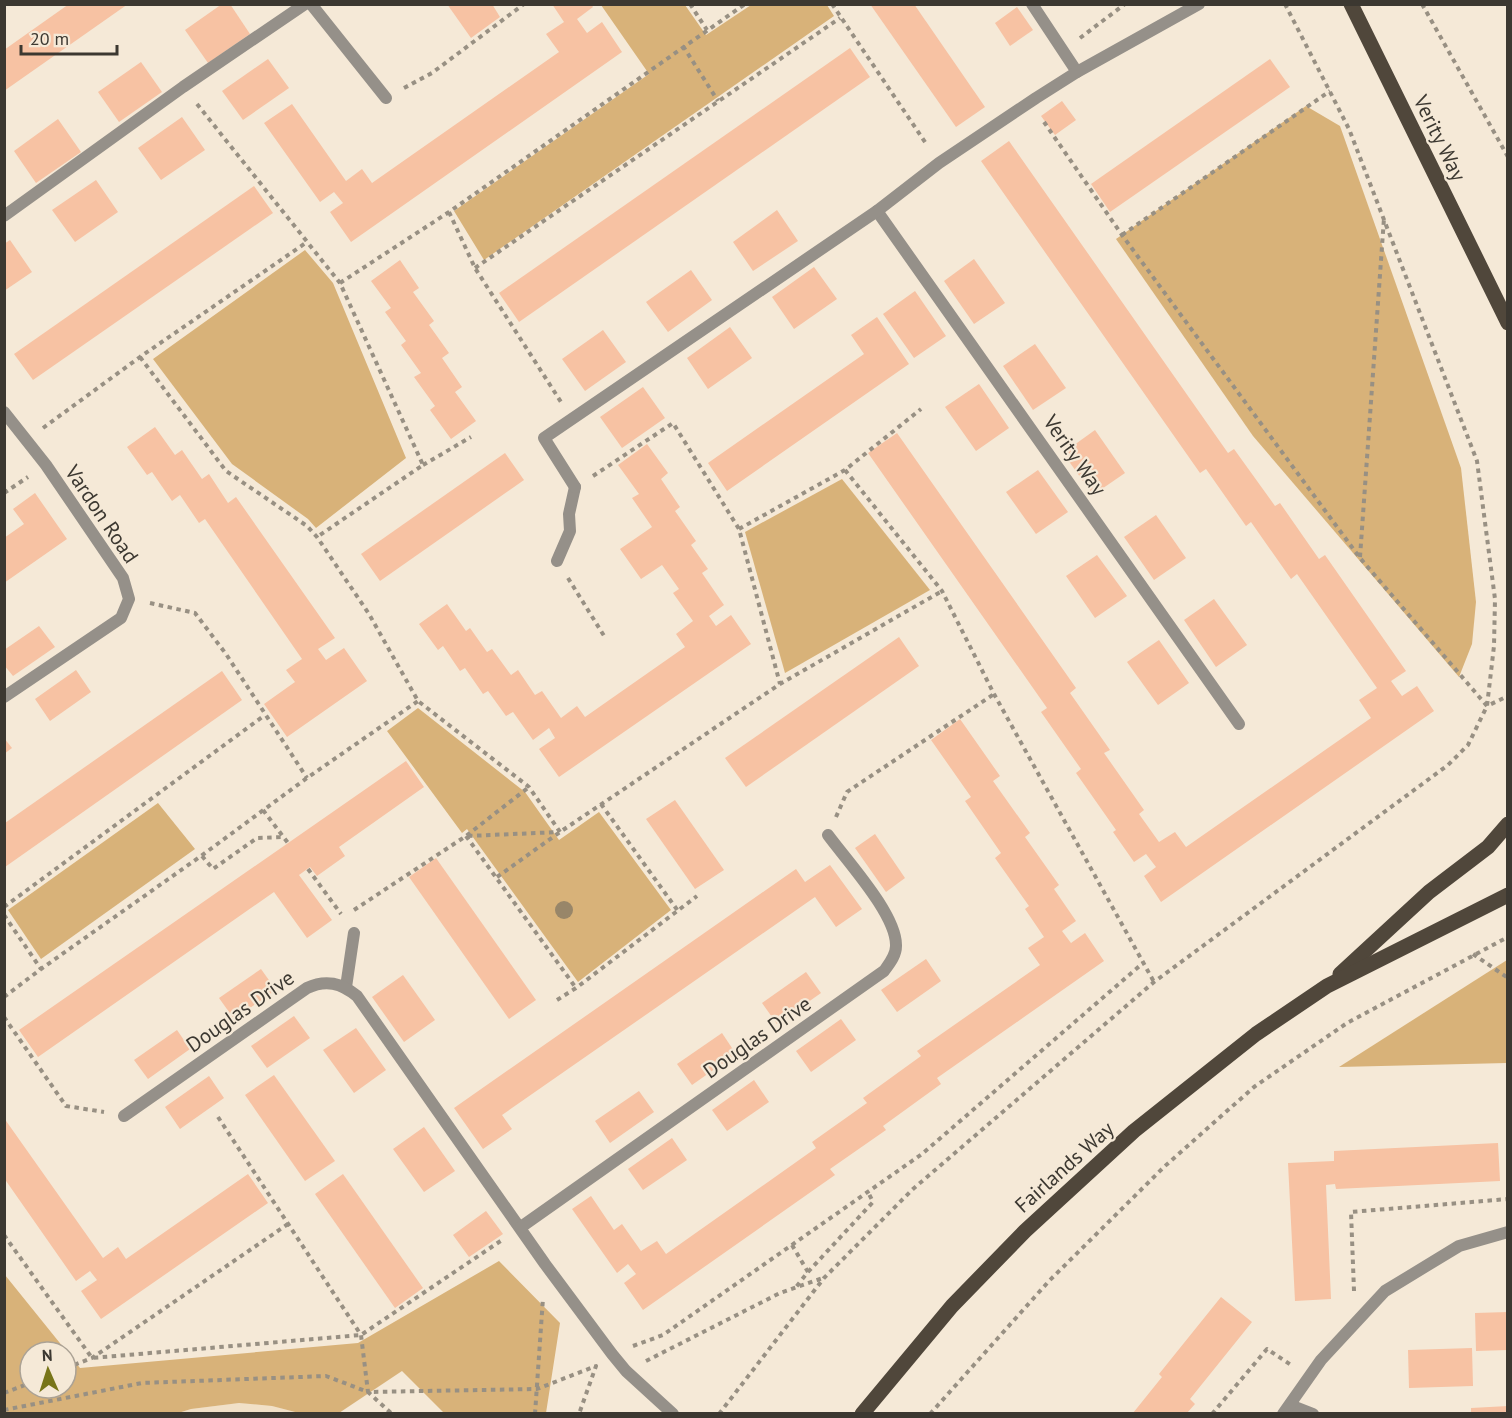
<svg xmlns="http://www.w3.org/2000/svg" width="1512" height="1418" font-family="'PT Sans',sans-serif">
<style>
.built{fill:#f1e0c7}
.green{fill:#d8b279;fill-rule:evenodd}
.building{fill:#f7c2a3}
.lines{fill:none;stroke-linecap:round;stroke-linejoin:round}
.path{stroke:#989083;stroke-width:4;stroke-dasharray:4.5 4.5;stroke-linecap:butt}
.service{stroke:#959089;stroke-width:12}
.minor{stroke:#959089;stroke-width:12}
.primary{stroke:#50473b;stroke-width:15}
.tree{fill:#988669}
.labels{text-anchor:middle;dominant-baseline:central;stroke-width:4.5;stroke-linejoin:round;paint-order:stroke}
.street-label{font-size:21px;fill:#3c3831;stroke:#f5e9d7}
</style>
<rect width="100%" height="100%" fill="#f5e9d7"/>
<!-- built -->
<path class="built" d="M 239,1403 L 272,1406 L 299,1413 L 175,1414 L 191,1409 Z"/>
<!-- green -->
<g class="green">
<path d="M 601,5 L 685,5 L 706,35 L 751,5 L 827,5 L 834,16 L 484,260 L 454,211 L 649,74 Z"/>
<path d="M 1306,106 L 1340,126 L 1461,468 L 1476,602 L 1472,644 L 1459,677 L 1253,436 L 1116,239 Z"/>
<path d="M 305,250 L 333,283 L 406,458 L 316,528 L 308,519 L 232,464 L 153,359 Z"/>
<path d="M 842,479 L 930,590 L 785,673 L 745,532 Z"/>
<path d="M 418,708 L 525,792 L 559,840 L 599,812 L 671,910 L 578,982 L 467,829 L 462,833 L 387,731 Z"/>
<path d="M 158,803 L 195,849 L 41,959 L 8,910 Z"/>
<path d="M 1507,960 L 1507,1063 L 1339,1067 Z"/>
<path d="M 499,1261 L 560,1323 L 546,1413 L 444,1413 L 402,1371 L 339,1413 L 299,1413 L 272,1406 L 239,1403 L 191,1409 L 175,1414 L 5,1413 L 5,1275 L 80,1368 L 358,1343 ZM 30,1352 L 66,1352 L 66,1388 L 30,1388 Z"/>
</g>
<!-- building -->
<g class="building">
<path d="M 69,4 L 128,4 L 4,91 L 4,50 Z"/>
<path d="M 222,4 L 230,4 L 250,34 L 208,63 L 185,30 Z"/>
<path d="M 447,4 L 492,4 L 500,17 L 471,38 Z"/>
<path d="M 552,4 L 591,4 L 593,7 L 577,19 L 587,33 L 602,22 L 622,52 L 351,242 L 330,212 L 343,203 L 334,192 L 320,202 L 264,123 L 292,104 L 346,181 L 362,169 L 372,183 L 559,52 L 546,34 L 564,22 Z"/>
<path d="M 870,4 L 914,4 L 985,107 L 956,127 Z"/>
<path d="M 1017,7 L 1033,30 L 1010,46 L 995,23 Z"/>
<path d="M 850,48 L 870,77 L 519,322 L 499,293 Z"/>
<path d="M 268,59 L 289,88 L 243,120 L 222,91 Z"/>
<path d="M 1270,59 L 1290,87 L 1110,212 L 1091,184 Z"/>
<path d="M 141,62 L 162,92 L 119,122 L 98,92 Z"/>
<path d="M 1062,101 L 1076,120 L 1055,135 L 1041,116 Z"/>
<path d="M 182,117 L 205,150 L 161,180 L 138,148 Z"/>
<path d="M 58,119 L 81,152 L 36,183 L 14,151 Z"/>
<path d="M 1009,141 L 1228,453 L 1234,449 L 1275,506 L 1280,503 L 1319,559 L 1325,555 L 1406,671 L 1391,681 L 1402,696 L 1417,686 L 1434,711 L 1161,902 L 1144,876 L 1156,867 L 1146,854 L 1134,862 L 1113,832 L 1116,830 L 1076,773 L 1081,769 L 1041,712 L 1047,708 L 868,453 L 897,433 L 1076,688 L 1070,693 L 1110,750 L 1104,753 L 1144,810 L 1139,814 L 1159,842 L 1175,832 L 1186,847 L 1371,718 L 1359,700 L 1377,688 L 1297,574 L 1291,579 L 1251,522 L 1246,526 L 1206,469 L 1200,473 L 981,161 Z"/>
<path d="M 96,180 L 118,212 L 75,242 L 52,210 Z"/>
<path d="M 254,186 L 273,213 L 33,380 L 14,354 Z"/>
<path d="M 777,210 L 798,241 L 753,271 L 733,242 Z"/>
<path d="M 10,240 L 32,272 L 4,291 L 4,244 Z"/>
<path d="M 974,259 L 1005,303 L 974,324 L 944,281 Z"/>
<path d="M 400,260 L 419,288 L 413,292 L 434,321 L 429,325 L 449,353 L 442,358 L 462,387 L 455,392 L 476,421 L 451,439 L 430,410 L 435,406 L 414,377 L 421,373 L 401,345 L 406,341 L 385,312 L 391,308 L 371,281 Z"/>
<path d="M 814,267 L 837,299 L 794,329 L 772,297 Z"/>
<path d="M 691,270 L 712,300 L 668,332 L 646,302 Z"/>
<path d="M 915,291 L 946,336 L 914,358 L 883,314 Z"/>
<path d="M 877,317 L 909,364 L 727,491 L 708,463 L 864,354 L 851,335 Z"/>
<path d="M 730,327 L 752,358 L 708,389 L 687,358 Z"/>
<path d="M 603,330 L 626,362 L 585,391 L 562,359 Z"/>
<path d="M 1035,344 L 1066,388 L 1033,410 L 1003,366 Z"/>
<path d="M 979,384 L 1009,428 L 976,451 L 945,407 Z"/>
<path d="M 643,387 L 665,418 L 622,448 L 600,417 Z"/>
<path d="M 155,427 L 175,455 L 182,450 L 202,479 L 209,474 L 228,503 L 236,497 L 335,638 L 318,649 L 326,660 L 344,648 L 367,681 L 287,737 L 264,704 L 295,682 L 286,670 L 302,659 L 205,519 L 199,523 L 180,495 L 172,501 L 152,472 L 147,475 L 127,447 Z"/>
<path d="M 1095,430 L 1125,473 L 1093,495 L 1063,453 Z"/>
<path d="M 647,444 L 668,473 L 661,479 L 680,507 L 675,511 L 696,541 L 691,545 L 708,569 L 702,573 L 724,605 L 709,616 L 716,626 L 731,615 L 751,644 L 559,777 L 539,749 L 555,738 L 549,728 L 533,740 L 513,712 L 506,716 L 488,691 L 483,694 L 465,668 L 460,671 L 443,646 L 438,650 L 419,624 L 447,604 L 466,631 L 470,628 L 487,652 L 492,649 L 511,675 L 518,670 L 535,695 L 542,691 L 561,718 L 577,706 L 585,717 L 685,647 L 676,634 L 693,621 L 673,593 L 679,589 L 662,565 L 641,579 L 620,549 L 652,527 L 632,498 L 639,494 L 618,465 Z"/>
<path d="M 505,453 L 524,480 L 380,581 L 361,554 Z"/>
<path d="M 1038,470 L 1068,512 L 1036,534 L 1006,492 Z"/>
<path d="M 35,493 L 67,539 L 4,583 L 4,538 L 24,524 L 13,509 Z"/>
<path d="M 1156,515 L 1186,558 L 1154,580 L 1124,537 Z"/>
<path d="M 1097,555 L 1127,596 L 1095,618 L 1066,576 Z"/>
<path d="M 1214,599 L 1247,645 L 1216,667 L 1184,620 Z"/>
<path d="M 39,626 L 55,647 L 13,676 L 4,665 L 4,650 Z"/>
<path d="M 899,637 L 919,666 L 746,787 L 725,758 Z"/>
<path d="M 1159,640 L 1189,683 L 1158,705 L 1127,662 Z"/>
<path d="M 76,670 L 91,692 L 50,721 L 35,699 Z"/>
<path d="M 222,671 L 242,700 L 5,867 L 5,823 Z"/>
<path d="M 960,719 L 1000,776 L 993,781 L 1030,833 L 1025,837 L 1059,885 L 1054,889 L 1076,921 L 1062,931 L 1071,943 L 1085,933 L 1104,961 L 937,1078 L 941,1084 L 883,1126 L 886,1130 L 830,1169 L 835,1175 L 643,1310 L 624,1283 L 636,1274 L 628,1264 L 617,1273 L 572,1209 L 591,1196 L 614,1230 L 622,1224 L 641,1251 L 657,1241 L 666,1254 L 816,1148 L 812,1142 L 867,1103 L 863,1098 L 921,1056 L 917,1051 L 1040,965 L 1028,948 L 1044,937 L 1025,909 L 1029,906 L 995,858 L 1001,853 L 965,801 L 971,797 L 931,740 Z"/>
<path d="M 4,738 L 12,748 L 4,754 Z"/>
<path d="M 406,761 L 424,787 L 339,847 L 345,856 L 317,876 L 310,867 L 299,875 L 332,920 L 307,938 L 274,892 L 38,1057 L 19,1030 Z"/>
<path d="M 675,800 L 724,870 L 695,889 L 646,819 Z"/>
<path d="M 875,834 L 905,878 L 886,892 L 855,848 Z"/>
<path d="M 436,858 L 536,1000 L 509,1019 L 409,877 Z"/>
<path d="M 830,865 L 862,909 L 836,927 L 815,897 L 502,1115 L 512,1129 L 483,1149 L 454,1108 L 796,869 L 805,882 Z"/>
<path d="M 926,959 L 941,981 L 897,1012 L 881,990 Z"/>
<path d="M 261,969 L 276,990 L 234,1019 L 219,998 Z"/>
<path d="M 806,972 L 821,993 L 777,1024 L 762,1003 Z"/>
<path d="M 403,975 L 435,1020 L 404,1042 L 372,997 Z"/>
<path d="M 294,1016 L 310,1038 L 267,1068 L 251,1046 Z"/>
<path d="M 841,1019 L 856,1040 L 811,1072 L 796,1051 Z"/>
<path d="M 356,1028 L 386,1070 L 354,1093 L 323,1050 Z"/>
<path d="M 177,1030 L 190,1049 L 148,1079 L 134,1060 Z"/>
<path d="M 722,1033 L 736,1054 L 692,1085 L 677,1064 Z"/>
<path d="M 274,1075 L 335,1161 L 305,1181 L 245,1095 Z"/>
<path d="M 209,1076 L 224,1098 L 180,1129 L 165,1107 Z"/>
<path d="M 754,1080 L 769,1102 L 727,1131 L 712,1110 Z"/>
<path d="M 639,1091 L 654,1112 L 610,1143 L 595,1121 Z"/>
<path d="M 4,1118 L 103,1258 L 118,1247 L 126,1259 L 248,1174 L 268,1203 L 101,1319 L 81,1291 L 97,1280 L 90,1271 L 76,1281 L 4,1178 Z"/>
<path d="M 424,1127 L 455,1171 L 424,1192 L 393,1149 Z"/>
<path d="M 672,1138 L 687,1160 L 643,1190 L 628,1169 Z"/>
<path d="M 1498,1143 L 1500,1181 L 1336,1189 L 1335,1184 L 1326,1185 L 1331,1299 L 1295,1301 L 1288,1163 L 1334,1161 L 1334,1151 Z"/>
<path d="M 343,1174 L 423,1288 L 395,1308 L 315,1194 Z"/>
<path d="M 486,1211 L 503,1234 L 469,1257 L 453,1235 Z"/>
<path d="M 1221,1297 L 1252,1322 L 1190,1399 L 1195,1404 L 1187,1413 L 1133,1413 L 1162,1377 L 1159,1374 Z"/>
<path d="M 1508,1312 L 1508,1350 L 1476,1351 L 1475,1313 Z"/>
<path d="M 1472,1348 L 1473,1386 L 1409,1388 L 1408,1350 Z"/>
<path d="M 1508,1406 L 1508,1413 L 1471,1413 L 1471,1408 Z"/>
</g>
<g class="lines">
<!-- path -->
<g class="path">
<path d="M 690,4 L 707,30"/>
<path d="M 832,4 L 927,145"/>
<path d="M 1422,4 L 1508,157"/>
<path d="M 1080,38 L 1125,4"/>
<path d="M 683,46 L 718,101"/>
<path d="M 404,88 L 432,73 L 524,4"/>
<path d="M 197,104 L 340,283 L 423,465 L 317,537"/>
<path d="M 1044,122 L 1122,235 L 1360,558 L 1487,706 L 1508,696"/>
<path d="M 449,212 L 475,268 L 561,402"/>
<path d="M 1122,235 L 1330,91"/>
<path d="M 475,268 L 840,18"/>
<path d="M 340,283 L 449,212 L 745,4"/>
<path d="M 140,357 L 226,471 L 307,526 L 317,537 L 369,614 L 418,701 L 529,787 L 560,832"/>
<path d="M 43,428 L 140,357 L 307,242"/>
<path d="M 423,465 L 471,437"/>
<path d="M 845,470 L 942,591 L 994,694 L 1154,982"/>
<path d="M 593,476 L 673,423 L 739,529 L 780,684"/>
<path d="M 4,493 L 28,477"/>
<path d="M 739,529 L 845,470 L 921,409"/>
<path d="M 1360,557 L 1384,218"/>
<path d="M 568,578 L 606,639"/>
<path d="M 150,603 L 195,613 L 226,654 L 307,778"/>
<path d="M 601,804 L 678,911"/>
<path d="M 263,810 L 288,843"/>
<path d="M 836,817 L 847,792 L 994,694"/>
<path d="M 466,836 L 576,988"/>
<path d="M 468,836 L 559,832"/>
<path d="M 202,856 L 213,869 L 257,838 L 284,837"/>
<path d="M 308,869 L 341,914"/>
<path d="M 497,877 L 560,832 L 780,684 L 942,591"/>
<path d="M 4,907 L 265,715"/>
<path d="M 354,910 L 466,836 L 529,787"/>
<path d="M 4,915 L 41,969"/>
<path d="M 1473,954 L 1508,978"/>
<path d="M 4,997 L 41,969 L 201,856 L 307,778 L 418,701"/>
<path d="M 557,1000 L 576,988 L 697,896"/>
<path d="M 4,1017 L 66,1106 L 104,1112"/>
<path d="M 218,1117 L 361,1335 L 368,1392 L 537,1389 L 596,1366 L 579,1414"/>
<path d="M 4,1235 L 92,1358 L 361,1335 L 502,1240"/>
<path d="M 792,1245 L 808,1272 L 796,1287"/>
<path d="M 808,1272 L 873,1202 L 868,1192"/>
<path d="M 1354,1291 L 1351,1212 L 1508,1199"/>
<path d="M 633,1346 L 663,1335 L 922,1154 L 1143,963"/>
<path d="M 646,1361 L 780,1293 L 823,1278"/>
<path d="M 66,1368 L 92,1358 L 288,1224"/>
<path d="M 4,1393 L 30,1383"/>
<path d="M 4,1410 L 142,1383 L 326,1376 L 368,1392 L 392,1414"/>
<path d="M 535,1414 L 543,1298"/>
<path d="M 719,1414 L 824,1278 L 913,1189 L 1154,982 L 1448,765 L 1468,745 L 1487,706 L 1494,646 L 1495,599 L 1477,461 L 1349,129 L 1285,4"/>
<path d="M 930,1414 L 1049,1281 L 1165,1166 L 1254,1087 L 1347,1023 L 1508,937"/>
<path d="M 1212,1414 L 1267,1349 L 1291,1365"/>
</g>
<!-- service -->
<g class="service">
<path d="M 557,561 L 570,531 L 569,514 L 575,487"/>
<path d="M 346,987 L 354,933"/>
<path d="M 1290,1405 L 1313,1414"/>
</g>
<!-- minor -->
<g class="minor">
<path d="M 311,4 L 386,98"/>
<path d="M 1032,4 L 1077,72"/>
<path d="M 877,211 L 1239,724"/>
<path d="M 4,216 L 183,87 L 305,4"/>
<path d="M 4,412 L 46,465 L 123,578 L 129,599 L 121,618 L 4,697"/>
<path d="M 575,487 L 544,438 L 877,211 L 939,163 L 1036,98 L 1077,72 L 1199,4"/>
<path d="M 124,1116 L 307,988 C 326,979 341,983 357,996 L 545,1264 L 612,1354 L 626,1371 L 673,1414"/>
<path d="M 521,1227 L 884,971 C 889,964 896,956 896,946 C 897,915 847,861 828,835"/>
<path d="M 1283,1414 L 1321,1360 L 1385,1291 L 1459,1246 L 1508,1232"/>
</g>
<!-- primary -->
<g class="primary">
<path d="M 1351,4 L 1508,323"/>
<path d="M 1340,974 L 1429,892 L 1488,847 L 1508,824"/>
<path d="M 862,1414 L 952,1306 L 1025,1231 L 1134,1131 L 1256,1034 L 1327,986 L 1508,895"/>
</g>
</g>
<!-- trees -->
<circle class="tree" cx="564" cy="910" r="9"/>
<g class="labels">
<!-- street labels -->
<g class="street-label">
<text transform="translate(1440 138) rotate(64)">Verity Way</text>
<text transform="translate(1075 455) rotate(55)">Verity Way</text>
<text transform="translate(102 514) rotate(56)">Vardon Road</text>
<text transform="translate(240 1011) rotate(-35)">Douglas Drive</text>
<text transform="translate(757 1037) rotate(-35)">Douglas Drive</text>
<text transform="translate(1064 1167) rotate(-42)">Fairlands Way</text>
</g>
</g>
<!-- border -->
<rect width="1512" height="1418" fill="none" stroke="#3c3831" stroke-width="12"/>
<!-- north arrow -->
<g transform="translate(48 1370) rotate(357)"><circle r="28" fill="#f5e9d7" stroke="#aba295" stroke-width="1.5"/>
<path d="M0-4.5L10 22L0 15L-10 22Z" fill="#787519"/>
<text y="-9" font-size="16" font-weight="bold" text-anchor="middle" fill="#3c3831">N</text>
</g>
<!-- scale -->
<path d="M21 45v9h96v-9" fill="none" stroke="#3c3831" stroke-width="3"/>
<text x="30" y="45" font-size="18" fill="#3c3831" stroke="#f5e9d7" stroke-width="4.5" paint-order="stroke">20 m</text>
</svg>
